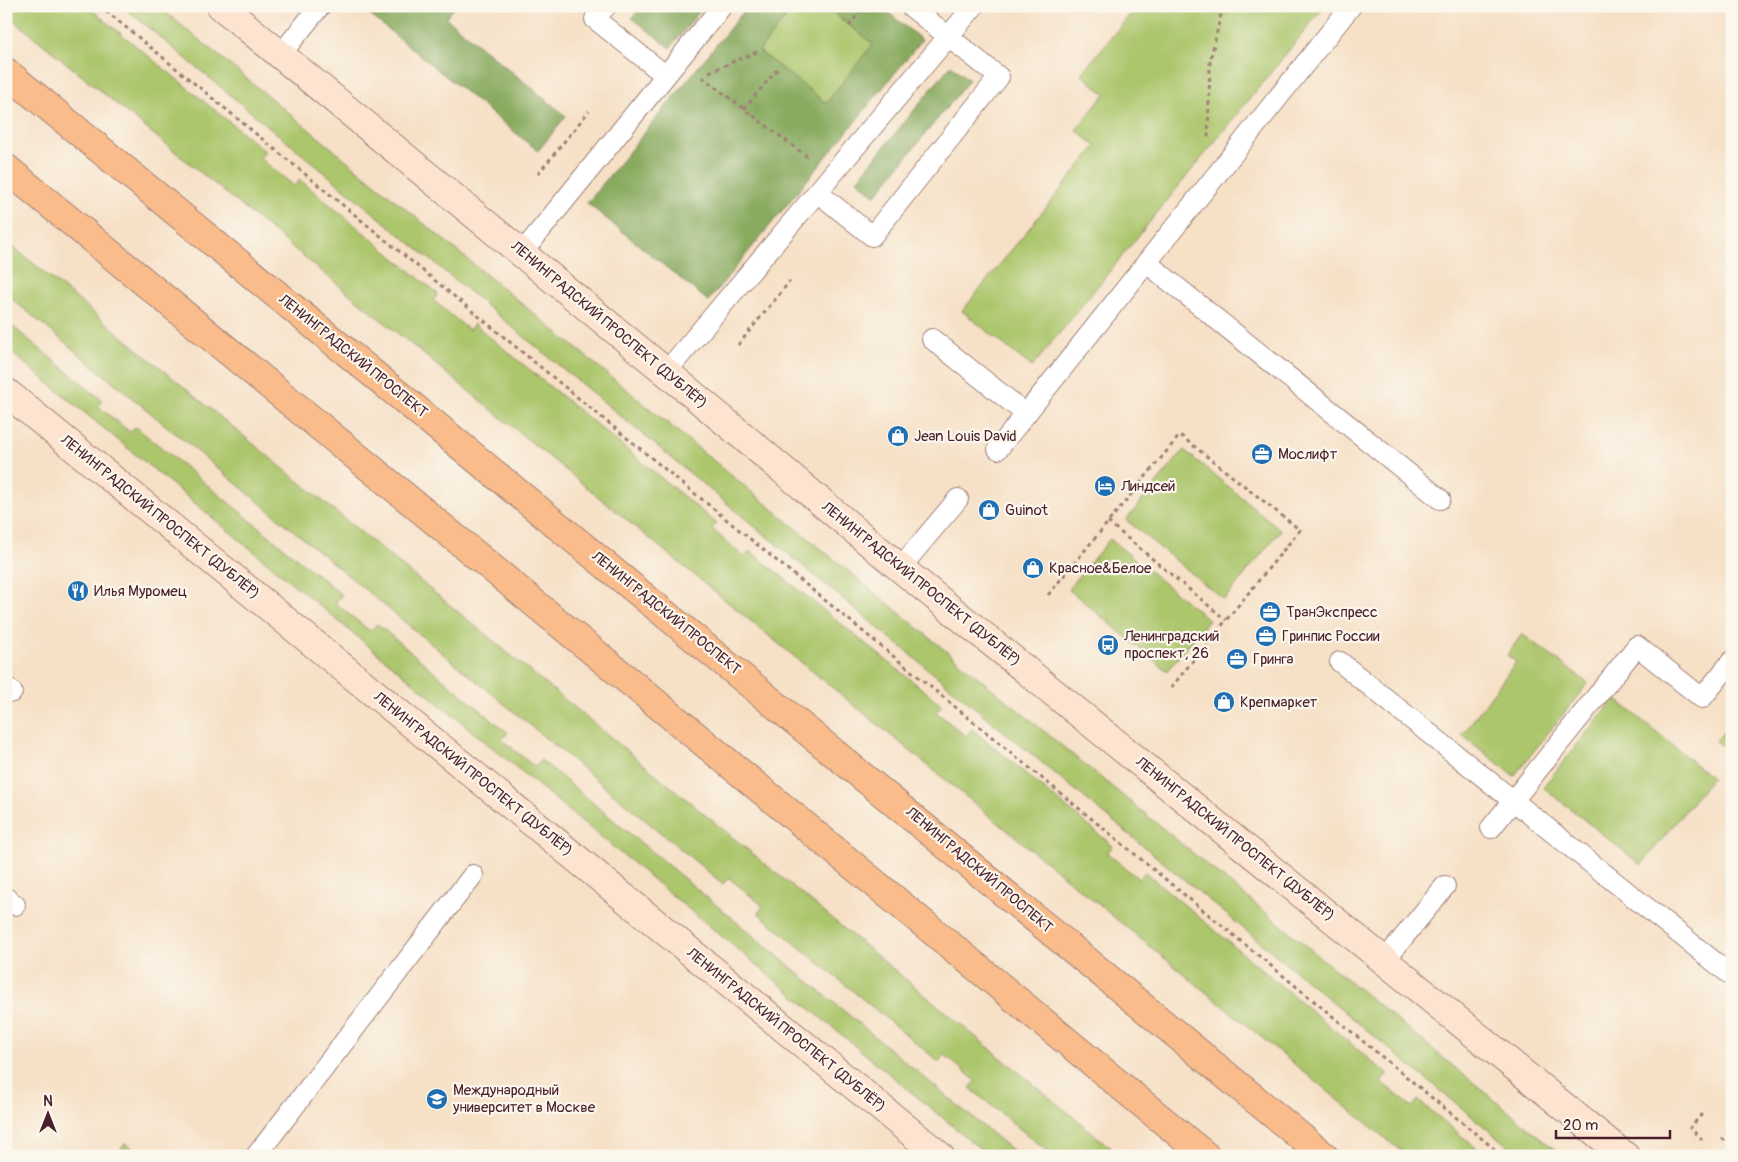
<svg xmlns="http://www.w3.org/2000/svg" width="1738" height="1162" font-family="Pangolin,sans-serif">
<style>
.green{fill:#acc66c;stroke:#7b724c}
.forest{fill:#89ab60;stroke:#6a6546}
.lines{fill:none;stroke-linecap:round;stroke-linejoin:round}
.lane-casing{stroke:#a08078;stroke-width:22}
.secondary-casing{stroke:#a08078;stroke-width:30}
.primary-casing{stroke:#a08078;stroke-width:30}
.path{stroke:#a08078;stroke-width:3;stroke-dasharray:4 4;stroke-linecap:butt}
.lane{stroke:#fff;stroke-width:20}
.secondary{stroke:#fde4d0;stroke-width:28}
.primary{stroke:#f9bc8a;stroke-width:28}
.labels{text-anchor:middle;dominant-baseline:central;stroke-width:4.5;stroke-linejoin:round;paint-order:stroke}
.street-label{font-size:15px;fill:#4a1f2b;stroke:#fbf7ec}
.poi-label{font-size:15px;fill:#4a1f2b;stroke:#fbf7ec;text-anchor:start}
</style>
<rect width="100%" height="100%" fill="#fbf7ec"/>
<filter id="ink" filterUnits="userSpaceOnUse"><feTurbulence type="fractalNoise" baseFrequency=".02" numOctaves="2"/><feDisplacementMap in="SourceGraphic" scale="10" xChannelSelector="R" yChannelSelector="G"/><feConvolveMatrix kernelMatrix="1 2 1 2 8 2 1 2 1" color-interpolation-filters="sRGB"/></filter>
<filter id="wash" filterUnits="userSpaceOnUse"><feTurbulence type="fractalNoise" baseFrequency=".0096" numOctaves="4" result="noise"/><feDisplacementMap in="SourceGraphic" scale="20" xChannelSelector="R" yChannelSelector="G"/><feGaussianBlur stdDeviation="1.12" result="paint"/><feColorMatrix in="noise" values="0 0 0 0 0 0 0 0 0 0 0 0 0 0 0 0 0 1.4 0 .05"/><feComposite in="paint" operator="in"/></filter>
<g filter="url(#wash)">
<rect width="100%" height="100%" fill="#f6e0c6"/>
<!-- green -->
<g class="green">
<path d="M 6,6 L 87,6 L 265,151 L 260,158 L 294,186 L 300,180 L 438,294 L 433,300 L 469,330 L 474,324 L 716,523 L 712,529 L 744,557 L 750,551 L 942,705 L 936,712 L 966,736 L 972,729 L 1113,846 L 1107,853 L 1139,879 L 1145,872 L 1387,1074 L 1381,1082 L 1412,1107 L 1418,1100 L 1486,1156 L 1407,1156 L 6,14 Z"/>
<path d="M 122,6 L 158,6 L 1563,1156 L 1520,1156 Z"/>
<path d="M 795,6 L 825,6 L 873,44 L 827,104 L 759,51 Z"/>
<path d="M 1137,6 L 1325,6 L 1032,367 L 962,311 L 1096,146 L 1076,130 L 1105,94 L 1081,74 Z"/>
<path d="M 6,241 L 1121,1156 L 1053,1156 L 970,1088 L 976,1081 L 945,1055 L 939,1062 L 758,913 L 763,906 L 729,878 L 723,884 L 6,294 Z"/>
<path d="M 6,321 L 102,400 L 98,406 L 130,432 L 136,427 L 342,595 L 335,603 L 370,631 L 377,624 L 508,733 L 502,740 L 535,767 L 541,760 L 1019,1156 L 989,1156 L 6,348 Z"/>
<path d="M 1184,450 L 1281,530 L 1224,600 L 1126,520 Z"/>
<path d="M 1110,539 L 1209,620 L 1167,671 L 1068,589 Z"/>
<path d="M 1522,634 L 1588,683 L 1514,776 L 1462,735 L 1516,662 L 1507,655 Z"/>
<path d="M 1615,698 L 1712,778 L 1641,865 L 1543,787 Z"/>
<path d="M 1732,722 L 1732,754 L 1716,741 Z"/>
<path d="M 126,1143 L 141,1156 L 118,1156 L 116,1154 Z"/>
</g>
<!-- forest -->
<g class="forest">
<path d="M 359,6 L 455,6 L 446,18 L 566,116 L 538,151 Z"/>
<path d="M 642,6 L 704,6 L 670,48 L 632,18 Z"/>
<path d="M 748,6 L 795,6 L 759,51 L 826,103 L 873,44 L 825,6 L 880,6 L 922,40 L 708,301 L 587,203 Z"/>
<path d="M 951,65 L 969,80 L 875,196 L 857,180 Z"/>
</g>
</g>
<g filter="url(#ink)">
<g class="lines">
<!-- lane casing -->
<g class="lane-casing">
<g id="lane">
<path d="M 606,6 L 595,19 L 665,75"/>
<path d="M 281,54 L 320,6"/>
<path d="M 817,192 L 872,236 L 999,77 L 910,6"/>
<path d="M 522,253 L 722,6"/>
<path d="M 1147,263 L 1440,499"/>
<path d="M 932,339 L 1026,414"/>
<path d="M 666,372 L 974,6"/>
<path d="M 998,449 L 1351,6"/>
<path d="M 900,568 L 958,499"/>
<path d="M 1340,662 L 1732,976"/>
<path d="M 6,687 L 12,692"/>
<path d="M 1491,828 L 1637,646 L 1702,698 L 1732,661"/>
<path d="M 6,898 L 15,905"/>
<path d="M 1385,960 L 1445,886"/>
<path d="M 256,1156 L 473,875"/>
</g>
</g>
<!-- secondary casing -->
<g class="secondary-casing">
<g id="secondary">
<path d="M 221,6 L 666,372 L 900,568 L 1625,1156"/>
<path d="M 6,392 L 940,1156"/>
</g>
</g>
<!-- primary casing -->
<g class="primary-casing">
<g id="primary">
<path d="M 6,72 L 1324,1156"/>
<path d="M 6,168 L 1206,1156"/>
</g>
</g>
<!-- path -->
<g class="path">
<path d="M 100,6 L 1503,1156"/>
<path d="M 849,26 L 864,6"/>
<path d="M 709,72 L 759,51"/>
<path d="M 702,77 L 809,158"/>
<path d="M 744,109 L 779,67"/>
<path d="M 1208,137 L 1210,61 L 1223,6"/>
<path d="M 538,174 L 589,111"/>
<path d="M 738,345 L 790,281"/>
<path d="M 1108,522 L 1226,620"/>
<path d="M 1048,595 L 1180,435 L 1300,530 L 1169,690"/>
<path d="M 1702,1114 L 1690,1128 L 1702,1139"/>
<path d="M 1731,1146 L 1723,1139 L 1732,1128"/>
</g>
<!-- lane -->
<use href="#lane" class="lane"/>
<!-- secondary -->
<use href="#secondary" class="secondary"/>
<!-- primary -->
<use href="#primary" class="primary"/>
</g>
</g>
<!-- icons -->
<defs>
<g id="shop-disc" transform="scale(1.125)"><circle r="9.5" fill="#1f6fb2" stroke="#fbf7ec"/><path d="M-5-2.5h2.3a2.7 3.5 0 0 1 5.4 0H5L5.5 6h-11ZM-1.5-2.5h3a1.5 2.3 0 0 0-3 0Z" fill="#fff"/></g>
<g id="office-disc" transform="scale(1.125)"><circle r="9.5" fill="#1f6fb2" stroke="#fbf7ec"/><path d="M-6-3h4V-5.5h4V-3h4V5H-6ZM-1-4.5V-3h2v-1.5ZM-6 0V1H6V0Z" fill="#fff"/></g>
<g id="hotel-disc" transform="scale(1.125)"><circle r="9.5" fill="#1f6fb2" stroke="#fbf7ec"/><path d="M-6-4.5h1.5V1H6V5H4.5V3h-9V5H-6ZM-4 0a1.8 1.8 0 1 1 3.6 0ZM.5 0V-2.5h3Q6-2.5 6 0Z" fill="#fff"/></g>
<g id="restaurant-disc" transform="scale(1.125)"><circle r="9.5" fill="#1f6fb2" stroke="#fbf7ec"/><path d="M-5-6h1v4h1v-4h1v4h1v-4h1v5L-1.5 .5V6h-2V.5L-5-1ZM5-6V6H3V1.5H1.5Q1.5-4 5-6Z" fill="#fff"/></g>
<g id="bus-disc" transform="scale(1.125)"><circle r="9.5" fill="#1f6fb2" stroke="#fbf7ec"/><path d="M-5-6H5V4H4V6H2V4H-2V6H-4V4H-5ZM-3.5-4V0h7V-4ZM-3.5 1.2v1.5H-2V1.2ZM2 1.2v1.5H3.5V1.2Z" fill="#fff"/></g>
<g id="university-disc" transform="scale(1.125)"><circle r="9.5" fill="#1f6fb2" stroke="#fbf7ec"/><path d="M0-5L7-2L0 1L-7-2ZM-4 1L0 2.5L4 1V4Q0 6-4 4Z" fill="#fff"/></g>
</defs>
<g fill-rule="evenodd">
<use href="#shop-disc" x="898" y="436"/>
<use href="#office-disc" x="1262" y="454"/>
<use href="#hotel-disc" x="1105" y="486"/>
<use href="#shop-disc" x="989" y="510"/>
<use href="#shop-disc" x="1033" y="568"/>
<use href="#restaurant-disc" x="78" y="591"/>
<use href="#office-disc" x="1270" y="612"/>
<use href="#office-disc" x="1266" y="636"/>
<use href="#bus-disc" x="1108" y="645"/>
<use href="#office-disc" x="1237" y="659"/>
<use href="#shop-disc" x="1224" y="702"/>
<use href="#university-disc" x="437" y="1099"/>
</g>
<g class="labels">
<!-- street labels -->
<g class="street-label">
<text transform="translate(609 325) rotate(40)">ЛЕНИНГРАДСКИЙ ПРОСПЕКТ (ДУБЛЁР)</text>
<text transform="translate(353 356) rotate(39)">ЛЕНИНГРАДСКИЙ ПРОСПЕКТ</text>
<text transform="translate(160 517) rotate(39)">ЛЕНИНГРАДСКИЙ ПРОСПЕКТ (ДУБЛЁР)</text>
<text transform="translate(921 584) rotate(39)">ЛЕНИНГРАДСКИЙ ПРОСПЕКТ (ДУБЛЁР)</text>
<text transform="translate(666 613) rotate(39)">ЛЕНИНГРАДСКИЙ ПРОСПЕКТ</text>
<text transform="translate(473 774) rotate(39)">ЛЕНИНГРАДСКИЙ ПРОСПЕКТ (ДУБЛЁР)</text>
<text transform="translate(1235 839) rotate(39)">ЛЕНИНГРАДСКИЙ ПРОСПЕКТ (ДУБЛЁР)</text>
<text transform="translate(979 870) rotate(40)">ЛЕНИНГРАДСКИЙ ПРОСПЕКТ</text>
<text transform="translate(786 1030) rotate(39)">ЛЕНИНГРАДСКИЙ ПРОСПЕКТ (ДУБЛЁР)</text>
</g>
<!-- poi labels -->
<g class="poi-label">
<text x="914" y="436">Jean Louis David</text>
<text x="1278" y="454">Мослифт</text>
<text x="1121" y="486">Линдсей</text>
<text x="1005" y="510">Guinot</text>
<text x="1049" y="568">Красное&amp;Белое</text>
<text x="94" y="591">Илья Муромец</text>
<text x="1286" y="612">ТранЭкспресс</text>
<text x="1124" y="636">Ленинградский<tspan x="1124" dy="17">проспект, 26</tspan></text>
<text x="1282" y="636">Гринпис России</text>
<text x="1253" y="659">Гринга</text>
<text x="1240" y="702">Крепмаркет</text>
<text x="453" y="1090">Международный<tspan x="453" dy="17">университет в Москве</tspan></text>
</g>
</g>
<!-- margin -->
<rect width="1738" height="1162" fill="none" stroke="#fbf7ec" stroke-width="25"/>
<!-- north arrow -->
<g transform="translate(48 1114)" stroke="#fbf7ec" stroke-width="4" paint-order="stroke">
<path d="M0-4L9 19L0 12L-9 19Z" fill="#4a1f2b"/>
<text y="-8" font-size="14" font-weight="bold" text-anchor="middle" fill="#4a1f2b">N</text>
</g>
<!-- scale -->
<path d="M1556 1130v8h114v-8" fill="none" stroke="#4a1f2b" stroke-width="2.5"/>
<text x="1563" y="1130" font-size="15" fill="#4a1f2b" stroke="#fbf7ec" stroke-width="4" paint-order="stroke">20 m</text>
</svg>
